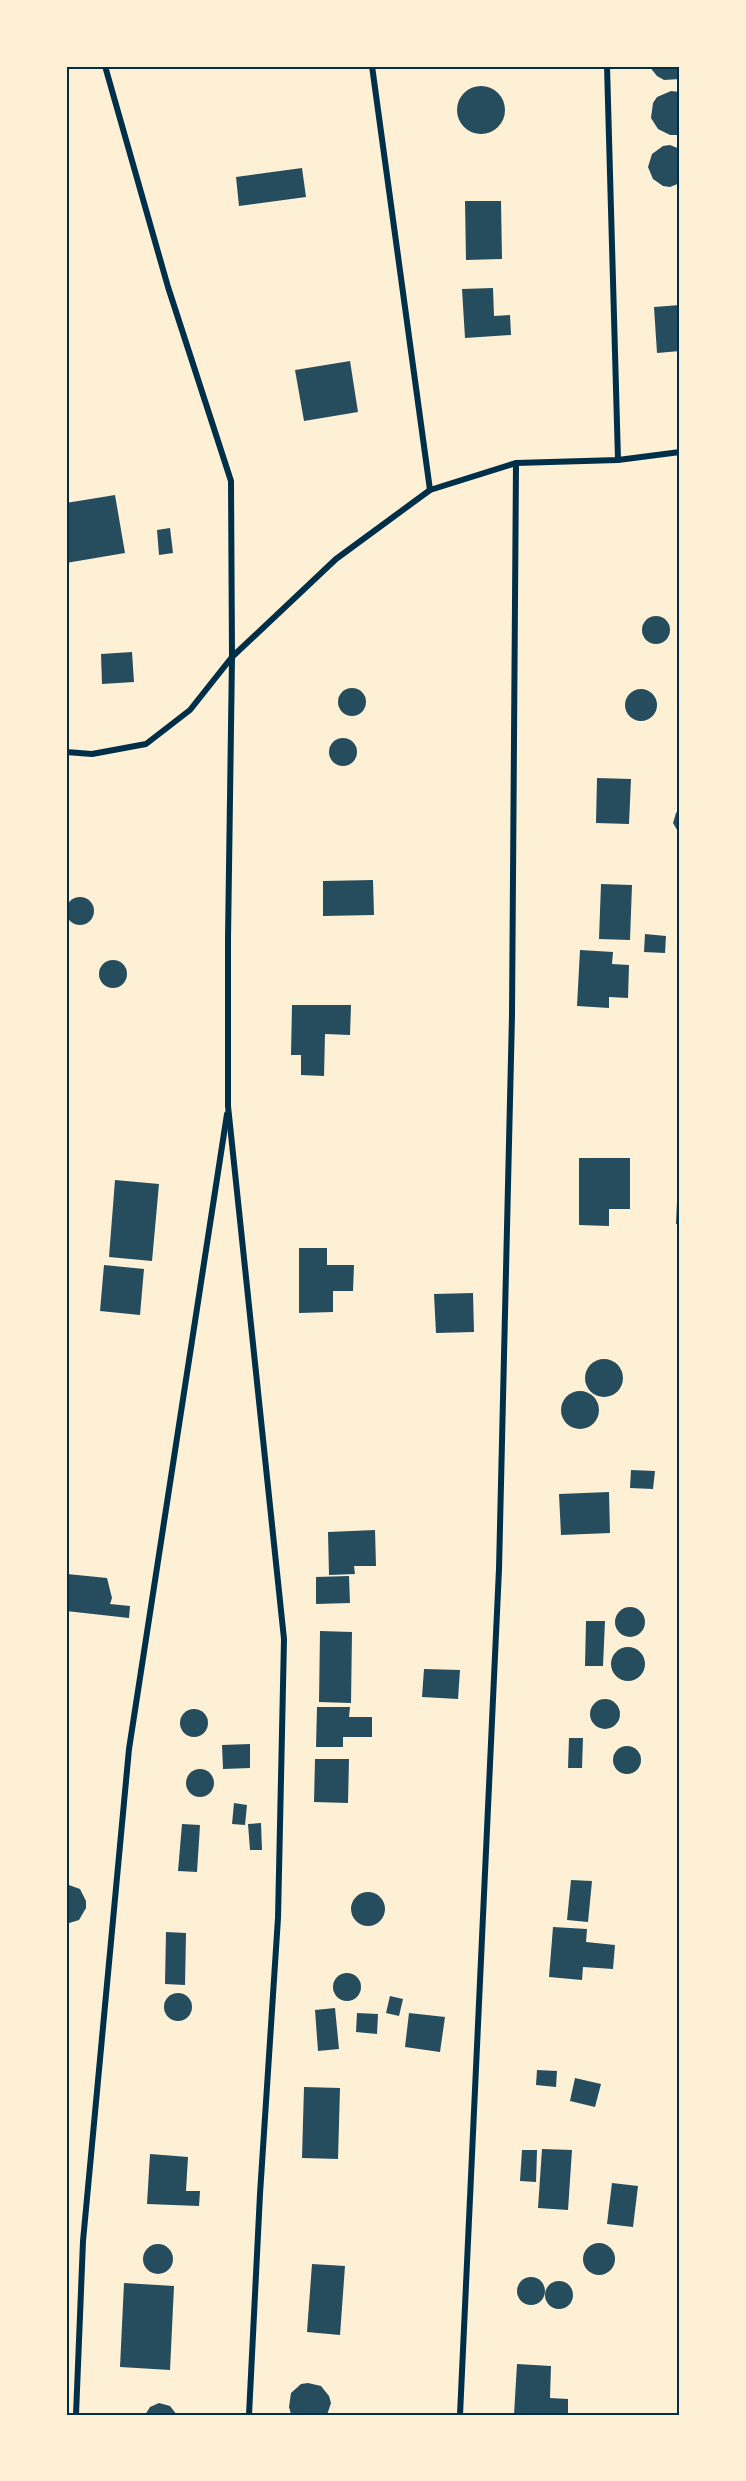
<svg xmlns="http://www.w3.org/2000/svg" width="746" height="2481" font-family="Poppins,sans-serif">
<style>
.building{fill:#264d5e}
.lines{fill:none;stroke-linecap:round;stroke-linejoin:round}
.minor{stroke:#003049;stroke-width:6}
.neatline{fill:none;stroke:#003049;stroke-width:2}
</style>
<rect width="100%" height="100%" fill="#fdf0d5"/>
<!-- building -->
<g class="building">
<path d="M 649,66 L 680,66 L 680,79 L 664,80 L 657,76 Z"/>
<circle cx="481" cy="110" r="24"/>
<path d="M 671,91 L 680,92 L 680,134 L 677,135 L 670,135 L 658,129 L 651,118 L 653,103 L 657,97 Z"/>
<path d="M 670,145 L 680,149 L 680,183 L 670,187 L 663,186 L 653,179 L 648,167 L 652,154 L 663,146 Z"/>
<path d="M 302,168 L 306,197 L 239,206 L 236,177 Z"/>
<path d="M 465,201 L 501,201 L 502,259 L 466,260 Z"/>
<path d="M 493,288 L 494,316 L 510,315 L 511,335 L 465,338 L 462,289 Z"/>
<path d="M 680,305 L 680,351 L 657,353 L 654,307 Z"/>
<path d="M 350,361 L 358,412 L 304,421 L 295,370 Z"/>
<path d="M 115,495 L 125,553 L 66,563 L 66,503 Z"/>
<path d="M 170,528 L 173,553 L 159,555 L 157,530 Z"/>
<circle cx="656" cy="630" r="14"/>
<path d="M 132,652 L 134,682 L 102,684 L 101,654 Z"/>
<circle cx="352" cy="702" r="14"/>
<circle cx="641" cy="705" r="16"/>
<circle cx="343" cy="752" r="14"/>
<path d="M 597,778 L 631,779 L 629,824 L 596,823 Z"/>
<path d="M 680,808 L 680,835 L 673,823 L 676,813 Z"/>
<path d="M 373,880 L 374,915 L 323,916 L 323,881 Z"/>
<path d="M 601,884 L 632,885 L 630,940 L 599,939 Z"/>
<circle cx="80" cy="911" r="14"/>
<path d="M 645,934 L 666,936 L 665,953 L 644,952 Z"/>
<path d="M 580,950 L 613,952 L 612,964 L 629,965 L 628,998 L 609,997 L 609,1008 L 577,1006 Z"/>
<circle cx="113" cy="974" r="14"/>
<path d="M 292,1005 L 351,1005 L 350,1035 L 325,1034 L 324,1076 L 301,1075 L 301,1055 L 291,1055 Z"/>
<path d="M 579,1158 L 630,1158 L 630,1209 L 609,1209 L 609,1226 L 579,1225 Z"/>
<path d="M 678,1179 L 680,1179 L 680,1224 L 676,1224 Z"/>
<path d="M 115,1180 L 159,1184 L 152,1261 L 109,1257 Z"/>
<path d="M 299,1248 L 327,1248 L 327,1265 L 354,1265 L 353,1291 L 333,1291 L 333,1312 L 299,1313 Z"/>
<path d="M 104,1265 L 144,1269 L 140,1315 L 100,1311 Z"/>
<path d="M 473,1293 L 474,1332 L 436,1333 L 434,1294 Z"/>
<circle cx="604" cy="1378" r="19"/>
<circle cx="580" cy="1410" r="19"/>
<path d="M 631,1470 L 655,1471 L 653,1489 L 630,1488 Z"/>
<path d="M 609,1492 L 610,1533 L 561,1535 L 559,1494 Z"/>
<path d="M 375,1530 L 376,1566 L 354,1566 L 355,1574 L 329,1575 L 328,1532 Z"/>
<path d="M 67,1574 L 107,1578 L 112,1598 L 110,1604 L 130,1606 L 129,1618 L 66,1611 Z"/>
<path d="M 349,1576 L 350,1603 L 316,1604 L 316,1577 Z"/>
<circle cx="630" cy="1622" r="15"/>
<path d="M 586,1621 L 605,1621 L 603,1666 L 585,1666 Z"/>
<path d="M 320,1631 L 352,1632 L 351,1703 L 319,1702 Z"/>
<circle cx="628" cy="1664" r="17"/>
<path d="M 424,1669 L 460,1670 L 458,1699 L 422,1697 Z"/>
<circle cx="605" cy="1714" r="15"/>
<path d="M 317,1707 L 350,1707 L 349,1717 L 372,1717 L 372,1737 L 343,1737 L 343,1747 L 316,1747 Z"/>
<circle cx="194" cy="1723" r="14"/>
<path d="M 569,1738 L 583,1738 L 582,1768 L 568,1768 Z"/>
<path d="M 250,1744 L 250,1768 L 223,1769 L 222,1745 Z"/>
<circle cx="627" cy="1760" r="14"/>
<path d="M 315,1759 L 349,1759 L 348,1803 L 314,1802 Z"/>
<circle cx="200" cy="1783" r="14"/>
<path d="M 234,1803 L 247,1805 L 245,1825 L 232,1824 Z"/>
<path d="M 261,1823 L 262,1850 L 250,1850 L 248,1824 Z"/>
<path d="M 182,1824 L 200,1825 L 197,1872 L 178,1871 Z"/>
<path d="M 571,1880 L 592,1881 L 588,1922 L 567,1920 Z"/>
<path d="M 66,1884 L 80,1889 L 86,1901 L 86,1908 L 79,1920 L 66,1924 Z"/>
<circle cx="368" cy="1909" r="17"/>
<path d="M 553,1927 L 587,1929 L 586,1942 L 615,1945 L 613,1969 L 583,1967 L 582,1980 L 549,1977 Z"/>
<path d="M 166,1932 L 186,1933 L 185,1985 L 165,1984 Z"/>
<circle cx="347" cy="1987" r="14"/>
<circle cx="178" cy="2007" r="14"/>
<path d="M 390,1996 L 403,1999 L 399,2016 L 386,2013 Z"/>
<path d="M 335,2008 L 339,2049 L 318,2051 L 315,2010 Z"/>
<path d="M 357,2013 L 378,2014 L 377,2034 L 356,2032 Z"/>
<path d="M 409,2013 L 445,2017 L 440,2052 L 405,2047 Z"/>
<path d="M 537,2070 L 557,2071 L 556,2087 L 536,2085 Z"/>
<path d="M 575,2078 L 601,2084 L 595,2107 L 570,2101 Z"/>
<path d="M 304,2087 L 340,2088 L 338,2159 L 302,2158 Z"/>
<path d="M 542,2149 L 572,2150 L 568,2210 L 538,2208 Z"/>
<path d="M 522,2150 L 537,2150 L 536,2182 L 520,2181 Z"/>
<path d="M 150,2154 L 188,2157 L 186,2191 L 200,2191 L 199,2206 L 147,2204 Z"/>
<path d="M 612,2183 L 638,2186 L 633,2227 L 607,2224 Z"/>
<circle cx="599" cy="2259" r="16"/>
<circle cx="158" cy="2259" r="15"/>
<path d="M 312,2264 L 345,2266 L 340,2335 L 307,2332 Z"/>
<circle cx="531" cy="2291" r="14"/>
<circle cx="559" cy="2295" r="14"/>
<path d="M 124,2283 L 174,2286 L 170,2370 L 120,2367 Z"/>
<path d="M 517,2364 L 551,2366 L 550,2398 L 568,2399 L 568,2415 L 514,2415 Z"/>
<path d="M 308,2383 L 321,2386 L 329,2396 L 331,2403 L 327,2415 L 291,2414 L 289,2407 L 291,2393 L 301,2384 Z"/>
<path d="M 159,2403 L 170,2406 L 177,2415 L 145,2415 L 150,2407 Z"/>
</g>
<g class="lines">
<!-- minor -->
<g class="minor">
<path d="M 105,66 L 168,287 L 231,481 L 232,657 L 228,939 L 228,1106 L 284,1639 L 278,1918 L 260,2194 L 249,2415"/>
<path d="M 372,66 L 430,490"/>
<path d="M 607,66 L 618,460"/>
<path d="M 66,752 L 92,754 L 146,744 L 190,710 L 232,657 L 336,559 L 430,490 L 516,463 L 618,460 L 680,452"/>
<path d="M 76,2415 L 83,2241 L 129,1749 L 227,1114"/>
<path d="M 460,2415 L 499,1569 L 512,1015 L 516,463"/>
</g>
</g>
<!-- border -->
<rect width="746" height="2481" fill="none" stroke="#fdf0d5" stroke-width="135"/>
<rect x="68" y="68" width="610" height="2346" class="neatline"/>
</svg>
